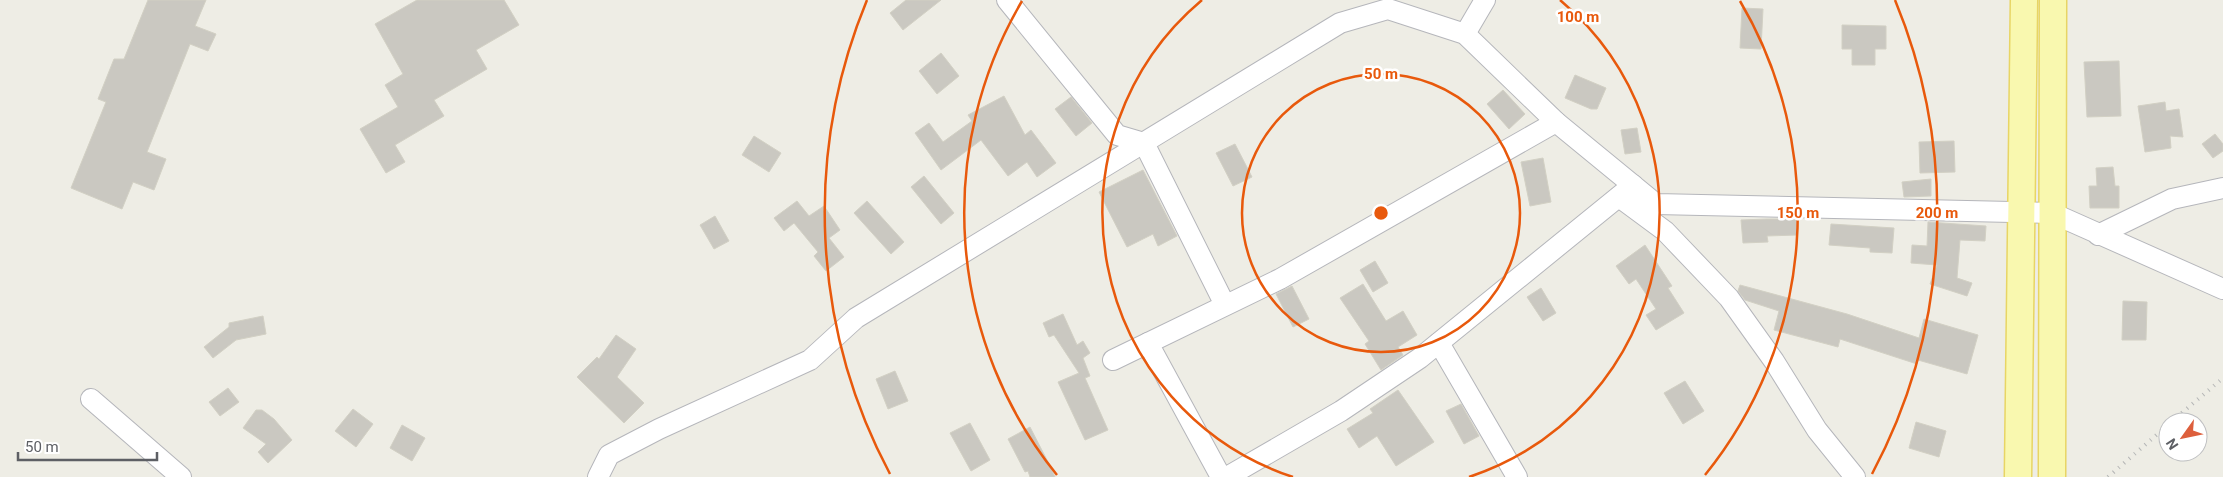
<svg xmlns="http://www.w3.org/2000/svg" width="2223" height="477" font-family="Roboto,sans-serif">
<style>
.building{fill:#cac8c1;stroke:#d2d0c4}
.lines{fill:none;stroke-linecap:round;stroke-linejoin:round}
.minor-casing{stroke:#b5b6bb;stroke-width:22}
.major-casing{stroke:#e8d564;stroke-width:29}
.minor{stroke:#fff;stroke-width:20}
.major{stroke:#f9f8af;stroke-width:26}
.rail{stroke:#b5b6b6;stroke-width:4;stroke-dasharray:1 6;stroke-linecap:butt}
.ring{fill:none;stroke:#e8590c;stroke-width:2.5}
.centre{fill:#e8590c;stroke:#fff;stroke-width:2.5}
.ring-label{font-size:15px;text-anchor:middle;font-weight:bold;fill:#e8590c;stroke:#fff;stroke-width:5;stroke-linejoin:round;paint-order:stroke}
</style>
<rect width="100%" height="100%" fill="#eeede5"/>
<!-- building -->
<g class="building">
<path d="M 148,0 L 206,0 L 195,26 L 216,34 L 208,51 L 190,44 L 147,152 L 166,159 L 154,190 L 133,182 L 122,209 L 71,188 L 106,102 L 98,99 L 114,59 L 124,59 Z"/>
<path d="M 417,0 L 504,0 L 519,25 L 476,50 L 487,69 L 434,100 L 444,116 L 395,145 L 405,162 L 386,173 L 360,129 L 398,107 L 385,85 L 403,74 L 375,24 Z"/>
<path d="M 906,0 L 941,0 L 903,30 L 890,13 Z"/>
<path d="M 1742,8 L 1763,9 L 1761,49 L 1740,48 Z"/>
<path d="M 1842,25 L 1886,26 L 1886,49 L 1875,49 L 1875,65 L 1852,65 L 1852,49 L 1842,49 Z"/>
<path d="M 941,53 L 959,76 L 937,94 L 919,71 Z"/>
<path d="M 2119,61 L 2121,116 L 2087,117 L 2084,62 Z"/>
<path d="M 1575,75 L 1606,88 L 1597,109 L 1591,109 L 1565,98 Z"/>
<path d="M 1503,90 L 1525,114 L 1509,129 L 1487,104 Z"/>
<path d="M 1004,96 L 1025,135 L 1031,130 L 1056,163 L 1037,177 L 1027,162 L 1008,176 L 981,140 L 941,170 L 915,133 L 929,123 L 943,142 L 972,121 L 968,115 Z"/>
<path d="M 1071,97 L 1092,123 L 1076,136 L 1055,109 Z"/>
<path d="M 2165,102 L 2166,111 L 2179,109 L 2183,137 L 2170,136 L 2171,148 L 2145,152 L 2138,106 Z"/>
<path d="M 1637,128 L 1641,152 L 1625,154 L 1621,130 Z"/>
<path d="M 2215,134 L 2223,144 L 2223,151 L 2213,158 L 2202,144 Z"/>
<path d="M 754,136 L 781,153 L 769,172 L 742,155 Z"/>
<path d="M 1954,141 L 1955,172 L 1920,173 L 1919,142 Z"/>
<path d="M 1235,144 L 1252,177 L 1233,186 L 1216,153 Z"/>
<path d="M 1543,158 L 1551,202 L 1530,206 L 1521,162 Z"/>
<path d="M 2113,167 L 2115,186 L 2119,186 L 2119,208 L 2090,208 L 2089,186 L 2097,186 L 2096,168 Z"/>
<path d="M 1143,170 L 1177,236 L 1158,246 L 1153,234 L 1127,247 L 1099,192 Z"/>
<path d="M 924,176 L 954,213 L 941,224 L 911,187 Z"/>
<path d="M 1931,179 L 1931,196 L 1904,197 L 1902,182 Z"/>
<path d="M 797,201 L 809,216 L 824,206 L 840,230 L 829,238 L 844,257 L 826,271 L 814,256 L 818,252 L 794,223 L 784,231 L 774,218 Z"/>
<path d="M 867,201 L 904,242 L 891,254 L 854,213 Z"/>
<path d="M 715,216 L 729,241 L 714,249 L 700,225 Z"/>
<path d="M 1767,219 L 1796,219 L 1797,235 L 1767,236 L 1768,242 L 1743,243 L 1741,220 Z"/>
<path d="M 1928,222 L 1986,226 L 1985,241 L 1960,240 L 1957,278 L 1972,283 L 1967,296 L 1930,284 L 1937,265 L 1911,263 L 1912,245 L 1927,246 Z"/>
<path d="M 1831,224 L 1894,228 L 1892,253 L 1870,252 L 1870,248 L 1829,245 Z"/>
<path d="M 1645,245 L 1672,286 L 1668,288 L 1684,313 L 1656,330 L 1646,315 L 1656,309 L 1636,279 L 1629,284 L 1616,266 Z"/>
<path d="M 1375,261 L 1388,283 L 1373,292 L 1360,270 Z"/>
<path d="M 1363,284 L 1386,321 L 1403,311 L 1417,335 L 1398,347 L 1403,355 L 1381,370 L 1365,344 L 1369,341 L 1340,298 Z"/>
<path d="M 1740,285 L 1847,314 L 1919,338 L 1924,319 L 1978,335 L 1967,374 L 1918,360 L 1917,364 L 1840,339 L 1838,347 L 1774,330 L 1779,311 L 1745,300 L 1738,291 Z"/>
<path d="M 1292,286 L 1309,319 L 1293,327 L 1276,294 Z"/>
<path d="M 1541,288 L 1556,313 L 1543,321 L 1527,297 Z"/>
<path d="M 2123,301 L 2147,302 L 2146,340 L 2122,340 Z"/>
<path d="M 1063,314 L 1077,345 L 1083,341 L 1090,353 L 1083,358 L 1090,376 L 1085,378 L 1108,430 L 1085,440 L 1058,382 L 1079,373 L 1054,335 L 1049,337 L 1043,323 Z"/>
<path d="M 263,316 L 266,334 L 236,340 L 213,358 L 204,347 L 229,327 L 229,323 Z"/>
<path d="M 616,335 L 636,349 L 617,377 L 644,403 L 624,423 L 577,377 L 597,357 L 599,359 Z"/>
<path d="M 895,371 L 908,401 L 888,409 L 876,379 Z"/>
<path d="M 1685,381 L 1704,411 L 1683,424 L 1664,393 Z"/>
<path d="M 228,388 L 239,402 L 220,416 L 209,402 Z"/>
<path d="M 1398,390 L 1434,442 L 1396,466 L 1377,436 L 1359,448 L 1347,429 L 1373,413 L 1370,409 Z"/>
<path d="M 1461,404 L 1479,436 L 1464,444 L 1446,411 Z"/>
<path d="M 353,409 L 373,424 L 356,447 L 335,431 Z"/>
<path d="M 256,410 L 262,410 L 274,419 L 292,440 L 268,463 L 258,452 L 266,444 L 243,428 Z"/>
<path d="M 1916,422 L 1946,431 L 1939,457 L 1909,448 Z"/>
<path d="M 970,423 L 990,460 L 971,471 L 950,433 Z"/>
<path d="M 402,425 L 425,438 L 412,461 L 390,448 Z"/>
<path d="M 1030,427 L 1048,462 L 1055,477 L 1030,477 L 1028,471 L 1025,472 L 1008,439 Z"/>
</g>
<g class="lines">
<!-- minor casing -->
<g class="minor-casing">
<g id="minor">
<path d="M 1007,0 L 1117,135 L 1144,143 L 1225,305"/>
<path d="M 1465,34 L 1485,0"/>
<path d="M 1619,197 L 1665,231 L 1729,298 L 1774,361 L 1817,430 L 1855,477"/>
<path d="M 2098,235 L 2172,199 L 2223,188"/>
<path d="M 1148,343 L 1221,477"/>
<path d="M 1439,343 L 1517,477"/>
<path d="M 1113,360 L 1280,279 L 1556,122"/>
<path d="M 91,399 L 181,477"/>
<path d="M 598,477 L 609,455 L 659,429 L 810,360 L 856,318 L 1340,23 L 1388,9 L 1465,34 L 1556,122 L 1656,204 L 2052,213 L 2223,289"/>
<path d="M 1227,477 L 1341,411 L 1420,358 L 1633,185"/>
</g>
</g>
<!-- major casing -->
<g class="major-casing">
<g id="major">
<path d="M 2018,477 L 2024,0"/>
<path d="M 2052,477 L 2053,0"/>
</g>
</g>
<!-- minor -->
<use href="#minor" class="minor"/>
<!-- major -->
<use href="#major" class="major"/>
<!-- rail -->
<g class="rail">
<path d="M 2171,422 L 2223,378"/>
<path d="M 2108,477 L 2168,425"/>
</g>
</g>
<!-- distance rings -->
<g class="ring">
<circle cx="1381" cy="213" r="139"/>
<path d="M1293 477A278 278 0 0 1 1202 0M1560 0A278 278 0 0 1 1469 477"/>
<path d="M1057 475A417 417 0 0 1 1022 1M1740 1A417 417 0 0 1 1705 475"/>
<path d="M890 474A556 556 0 0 1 867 0M1895 0A556 556 0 0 1 1872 474"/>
</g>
<circle cx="1381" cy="213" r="8" class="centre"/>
<g class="ring-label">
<text x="1578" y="22">100 m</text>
<text x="1381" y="79">50 m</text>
<text x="1798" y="218">150 m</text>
<text x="1937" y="218">200 m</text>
</g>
<!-- north arrow -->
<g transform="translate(2183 437) rotate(237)"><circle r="24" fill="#ffffff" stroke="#bebfc1"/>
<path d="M0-4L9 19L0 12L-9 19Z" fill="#dd5f3c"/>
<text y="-8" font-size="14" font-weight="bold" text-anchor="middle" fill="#5d5f64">N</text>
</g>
<!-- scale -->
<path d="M18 452v8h139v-8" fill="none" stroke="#5d5f64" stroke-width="2.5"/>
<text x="25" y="452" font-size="15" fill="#5d5f64" stroke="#ffffff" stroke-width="4" paint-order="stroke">50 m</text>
</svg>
